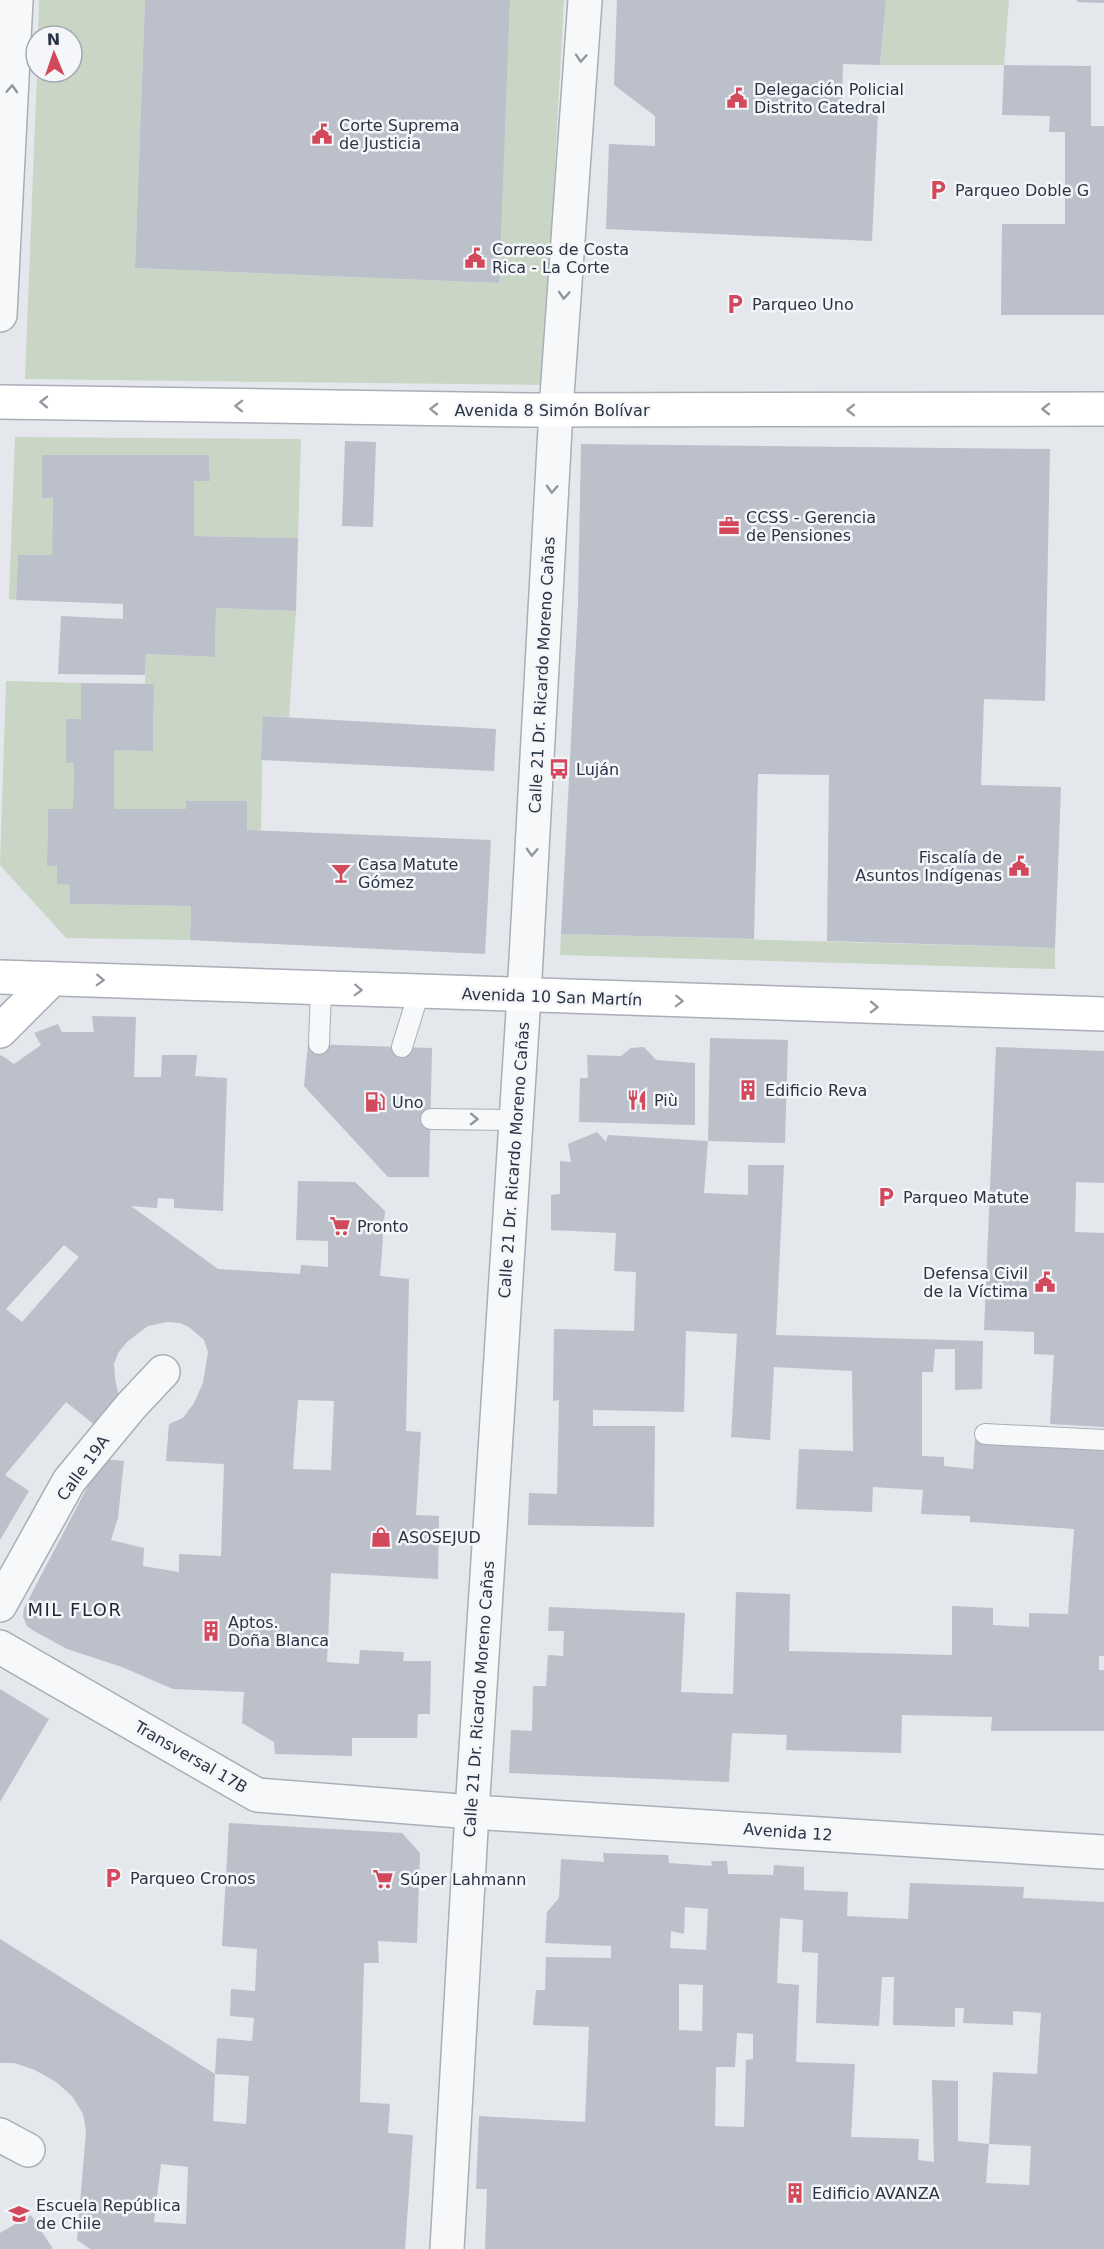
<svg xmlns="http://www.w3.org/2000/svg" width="1104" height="2249" font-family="'DejaVu Sans',sans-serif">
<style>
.green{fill:#c9d6c5}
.building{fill:#bbc0ca;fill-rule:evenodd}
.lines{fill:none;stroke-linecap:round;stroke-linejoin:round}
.lane-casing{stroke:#a9aeb7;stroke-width:22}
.street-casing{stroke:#a9aeb7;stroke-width:36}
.secondary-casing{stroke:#a9aeb7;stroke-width:36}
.lane{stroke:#f7f8fa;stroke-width:20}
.street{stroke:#f7f8fa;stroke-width:33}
.secondary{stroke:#fff;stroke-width:33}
.oneway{stroke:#9196a0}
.oneway2{stroke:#959aa2}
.labels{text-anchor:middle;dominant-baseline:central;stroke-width:5;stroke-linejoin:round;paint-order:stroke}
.poi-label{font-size:16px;fill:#2b3445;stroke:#f4f6f9;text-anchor:start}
.street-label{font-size:16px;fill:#2b3445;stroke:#f4f6f9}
.neighbourhood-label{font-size:18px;letter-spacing:1.5px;fill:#1d2536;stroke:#f4f6f9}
</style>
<rect width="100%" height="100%" fill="#e4e7ec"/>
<!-- green -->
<g class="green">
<path d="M 39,0 L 145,0 L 135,268 L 498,283 L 510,0 L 564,0 L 543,385 L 25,379 L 37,72 L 72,72 L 72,36 L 38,36 Z"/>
<path d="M 886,0 L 1009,0 L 1004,65 L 880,65 Z"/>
<path d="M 15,437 L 301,439 L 298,538 L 194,536 L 194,481 L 210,481 L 209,455 L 42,455 L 42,498 L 53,498 L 52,555 L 18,555 L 16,600 L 9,599 Z"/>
<path d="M 216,608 L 296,611 L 289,717 L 263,716 L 261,830 L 247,830 L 247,801 L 187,801 L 186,809 L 114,809 L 114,750 L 153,750 L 154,684 L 145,684 L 146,654 L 215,657 Z"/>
<path d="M 6,681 L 81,683 L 81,719 L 66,720 L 66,763 L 74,763 L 73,809 L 48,809 L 47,866 L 57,866 L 57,884 L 70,885 L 70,904 L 191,906 L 190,940 L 66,938 L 0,865 Z"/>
<path d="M 561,934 L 1055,948 L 1055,969 L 560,955 Z"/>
</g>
<!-- building -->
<g class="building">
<path d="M 145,0 L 510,0 L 499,283 L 135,268 Z"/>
<path d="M 617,0 L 886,0 L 880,65 L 843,64 L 842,111 L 878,112 L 872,241 L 606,229 L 609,144 L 655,146 L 655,116 L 614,85 Z"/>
<path d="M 1077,0 L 1104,0 L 1104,3 L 1077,2 Z"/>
<path d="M 1004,65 L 1091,66 L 1091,126 L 1104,126 L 1104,315 L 1001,315 L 1002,224 L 1065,224 L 1065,132 L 1049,132 L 1050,116 L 1002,115 Z"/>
<path d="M 345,441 L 376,442 L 373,527 L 342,526 Z"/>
<path d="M 581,444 L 1050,449 L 1045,701 L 984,699 L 981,785 L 1061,787 L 1055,948 L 827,941 L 829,775 L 758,774 L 754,939 L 561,934 L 578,604 Z"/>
<path d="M 42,455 L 209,455 L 210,481 L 194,481 L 194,536 L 298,538 L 296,611 L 216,608 L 215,657 L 146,654 L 145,675 L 58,674 L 61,616 L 123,619 L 123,604 L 16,600 L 18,555 L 52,555 L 53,498 L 42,498 Z"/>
<path d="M 81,683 L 154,684 L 153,751 L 114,750 L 114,809 L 186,809 L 186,801 L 247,801 L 247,830 L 491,840 L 485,954 L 190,940 L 191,906 L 70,904 L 70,885 L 57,884 L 57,866 L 47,866 L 48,809 L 73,809 L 74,763 L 66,763 L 66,719 L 81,719 Z"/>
<path d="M 263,716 L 496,729 L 494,771 L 261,760 Z"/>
<path d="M 92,1016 L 136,1017 L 134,1077 L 161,1077 L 162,1055 L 197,1055 L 195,1076 L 227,1078 L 223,1211 L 174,1208 L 174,1199 L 158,1198 L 157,1208 L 131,1206 L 218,1269 L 300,1274 L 301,1265 L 328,1267 L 328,1241 L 296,1240 L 298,1181 L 355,1182 L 385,1211 L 380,1276 L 409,1279 L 406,1431 L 421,1432 L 416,1515 L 439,1516 L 438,1579 L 331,1573 L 327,1662 L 359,1664 L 360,1650 L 404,1652 L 403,1661 L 431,1661 L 430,1714 L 418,1714 L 417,1738 L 352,1738 L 352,1756 L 275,1754 L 274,1742 L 242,1723 L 244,1692 L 173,1689 L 122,1667 L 67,1649 L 34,1631 L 27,1626 L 23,1617 L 24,1608 L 102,1459 L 124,1461 L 118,1518 L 111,1540 L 144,1548 L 143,1566 L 179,1572 L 179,1554 L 221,1556 L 224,1464 L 166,1461 L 169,1424 L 183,1418 L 194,1403 L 203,1383 L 208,1352 L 204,1340 L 189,1327 L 180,1323 L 167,1322 L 148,1326 L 141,1331 L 127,1342 L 118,1353 L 114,1364 L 115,1378 L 119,1398 L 96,1426 L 66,1402 L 5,1475 L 29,1491 L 0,1540 L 0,1056 L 1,1055 L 14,1064 L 41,1045 L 34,1033 L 58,1024 L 62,1032 L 94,1032 ZM 64,1245 L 79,1257 L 22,1322 L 6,1309 ZM 298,1400 L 334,1401 L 331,1470 L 293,1469 Z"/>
<path d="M 710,1038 L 788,1040 L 785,1143 L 708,1141 L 704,1193 L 748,1195 L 748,1165 L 784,1165 L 776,1335 L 983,1341 L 982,1389 L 955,1390 L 955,1349 L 935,1349 L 933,1372 L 922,1372 L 922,1456 L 944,1457 L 944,1466 L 973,1469 L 975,1439 L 1104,1447 L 1104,1656 L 1099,1656 L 1099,1670 L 1104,1670 L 1104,1731 L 991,1731 L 992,1717 L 902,1715 L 901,1753 L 786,1750 L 787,1735 L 732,1733 L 729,1782 L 509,1773 L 511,1730 L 532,1731 L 533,1686 L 546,1686 L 548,1655 L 563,1656 L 564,1631 L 548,1631 L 549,1607 L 685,1613 L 681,1692 L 733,1694 L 736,1592 L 790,1594 L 789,1651 L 952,1655 L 952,1606 L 993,1608 L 993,1625 L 1029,1627 L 1029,1613 L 1068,1614 L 1074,1529 L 970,1522 L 970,1516 L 921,1514 L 923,1490 L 873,1487 L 872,1512 L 796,1509 L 799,1449 L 853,1451 L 852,1371 L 774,1367 L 770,1440 L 731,1437 L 737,1334 L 686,1331 L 684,1412 L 593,1410 L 593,1426 L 655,1426 L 654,1527 L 528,1525 L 529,1493 L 557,1494 L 559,1400 L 553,1401 L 554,1329 L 634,1331 L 636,1272 L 614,1271 L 616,1233 L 551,1230 L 551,1195 L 560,1194 L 560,1161 L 571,1162 L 568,1144 L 597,1132 L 606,1142 L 608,1135 L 708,1141 Z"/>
<path d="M 308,1044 L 432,1048 L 429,1177 L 388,1177 L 304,1086 Z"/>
<path d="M 644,1047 L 656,1060 L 695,1063 L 695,1125 L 579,1122 L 580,1078 L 588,1078 L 587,1055 L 621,1056 L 631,1048 Z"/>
<path d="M 996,1047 L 1104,1051 L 1104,1183 L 1076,1182 L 1075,1232 L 1104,1233 L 1104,1427 L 1050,1424 L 1054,1355 L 1034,1354 L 1034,1332 L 984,1330 Z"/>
<path d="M 0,1689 L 49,1719 L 0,1802 Z"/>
<path d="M 229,1823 L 402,1833 L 420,1853 L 417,1943 L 378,1941 L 379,1963 L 364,1963 L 360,2102 L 390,2104 L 388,2133 L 413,2135 L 405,2249 L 90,2249 L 77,2240 L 86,2131 L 83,2114 L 72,2096 L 56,2082 L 35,2070 L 14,2063 L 0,2063 L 0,1939 L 215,2074 L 213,2121 L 246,2124 L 249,2076 L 215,2074 L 217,2038 L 252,2041 L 254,2018 L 230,2016 L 231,1989 L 255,1991 L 257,1949 L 222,1946 ZM 161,2164 L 188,2167 L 186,2224 L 154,2222 Z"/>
<path d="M 603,1853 L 668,1855 L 669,1863 L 712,1866 L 711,1861 L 727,1861 L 728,1874 L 773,1875 L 774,1865 L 804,1867 L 804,1890 L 848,1892 L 847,1916 L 908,1919 L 910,1883 L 1024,1887 L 1023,1898 L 1104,1902 L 1104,2249 L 485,2249 L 487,2189 L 476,2189 L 479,2116 L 585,2122 L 589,2027 L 533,2025 L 536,1990 L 545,1990 L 546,1957 L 611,1958 L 611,1946 L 545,1943 L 547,1912 L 559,1898 L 561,1859 L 604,1862 ZM 685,1907 L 708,1909 L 706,1950 L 670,1948 L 671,1931 L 684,1934 ZM 780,1918 L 803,1920 L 802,1952 L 818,1953 L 816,2023 L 879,2026 L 882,1977 L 894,1977 L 893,2025 L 955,2027 L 955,2008 L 964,2008 L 963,2023 L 1013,2025 L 1013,2011 L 1041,2013 L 1037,2074 L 993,2072 L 989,2144 L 958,2141 L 958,2081 L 932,2080 L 934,2162 L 918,2160 L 919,2139 L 851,2137 L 855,2064 L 796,2062 L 799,1985 L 777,1983 ZM 679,1984 L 703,1985 L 702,2031 L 679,2030 ZM 737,2033 L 753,2034 L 753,2059 L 746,2060 L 744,2127 L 715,2126 L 716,2067 L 735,2067 ZM 989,2144 L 1031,2146 L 1029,2185 L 986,2183 Z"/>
<path d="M 31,2215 L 53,2249 L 0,2249 L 0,2233 Z"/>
</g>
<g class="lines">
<!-- lane casing -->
<g class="lane-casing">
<g id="lane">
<path d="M 319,1044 L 321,989"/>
<path d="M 402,1047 L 419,992"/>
<path d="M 431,1119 L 516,1120"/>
<path d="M 985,1434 L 1104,1440"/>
</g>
</g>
<!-- street casing -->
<g class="street-casing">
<g id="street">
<path d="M 0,315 L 16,0"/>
<path d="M 0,1605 L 69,1481 L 131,1406 L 163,1372"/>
<path d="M 0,1647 L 257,1795 L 472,1812 L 1104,1852"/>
<path d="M 0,2135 L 28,2150"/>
<path d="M 447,2249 L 472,1812 L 524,996 L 556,410 L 585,0"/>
</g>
</g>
<!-- secondary casing -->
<g class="secondary-casing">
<g id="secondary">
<path d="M 0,402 L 531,410 L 1104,409"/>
<path d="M 0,977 L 1104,1014"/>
<path d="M 0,1031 L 52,979"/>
</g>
</g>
<!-- lane -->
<use href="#lane" class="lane"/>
<!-- street -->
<use href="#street" class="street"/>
<!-- secondary -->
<use href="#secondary" class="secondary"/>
</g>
<!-- one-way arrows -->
<defs><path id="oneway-chevron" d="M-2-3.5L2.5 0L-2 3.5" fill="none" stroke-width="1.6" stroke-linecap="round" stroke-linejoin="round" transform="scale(1.5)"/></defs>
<g class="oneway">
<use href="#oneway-chevron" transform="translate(581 58) rotate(94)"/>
<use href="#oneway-chevron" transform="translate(12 89) rotate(-87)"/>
<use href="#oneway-chevron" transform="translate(564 295) rotate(94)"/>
<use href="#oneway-chevron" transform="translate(552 489) rotate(93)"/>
<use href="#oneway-chevron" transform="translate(532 852) rotate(93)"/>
<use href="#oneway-chevron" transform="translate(474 1119) rotate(1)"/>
</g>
<g class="oneway2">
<use href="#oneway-chevron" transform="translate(44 402) rotate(-179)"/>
<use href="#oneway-chevron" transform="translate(239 406) rotate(-179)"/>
<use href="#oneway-chevron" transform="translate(434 409) rotate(-179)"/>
<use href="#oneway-chevron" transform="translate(1046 409) rotate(180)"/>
<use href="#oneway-chevron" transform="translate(851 410) rotate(180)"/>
<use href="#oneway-chevron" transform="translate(100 980) rotate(2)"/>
<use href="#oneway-chevron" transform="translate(358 990) rotate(2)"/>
<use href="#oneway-chevron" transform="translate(679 1001) rotate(2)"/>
<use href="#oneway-chevron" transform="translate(874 1007) rotate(1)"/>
</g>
<!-- icons -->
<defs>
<g id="civic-bare" transform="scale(1.62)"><path d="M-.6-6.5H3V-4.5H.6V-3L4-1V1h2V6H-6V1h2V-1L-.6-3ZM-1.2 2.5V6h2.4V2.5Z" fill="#d1495b" stroke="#f4f6f9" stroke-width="2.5" paint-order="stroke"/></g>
<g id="parking-bare" transform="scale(1.62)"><path d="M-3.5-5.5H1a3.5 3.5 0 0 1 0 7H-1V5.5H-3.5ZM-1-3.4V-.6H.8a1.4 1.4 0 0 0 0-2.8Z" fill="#d1495b" stroke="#f4f6f9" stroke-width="2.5" paint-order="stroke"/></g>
<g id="office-bare" transform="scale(1.62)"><path d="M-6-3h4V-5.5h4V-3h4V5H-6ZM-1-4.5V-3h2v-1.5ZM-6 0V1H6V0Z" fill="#d1495b" stroke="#f4f6f9" stroke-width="2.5" paint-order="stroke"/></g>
<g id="bus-bare" transform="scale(1.62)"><path d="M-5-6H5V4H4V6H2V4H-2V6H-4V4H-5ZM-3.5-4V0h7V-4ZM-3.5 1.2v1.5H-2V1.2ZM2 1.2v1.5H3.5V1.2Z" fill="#d1495b" stroke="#f4f6f9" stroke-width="2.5" paint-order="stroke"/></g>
<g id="bar-bare" transform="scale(1.62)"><path d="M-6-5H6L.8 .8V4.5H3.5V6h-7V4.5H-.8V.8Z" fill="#d1495b" stroke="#f4f6f9" stroke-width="2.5" paint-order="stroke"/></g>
<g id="building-bare" transform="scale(1.62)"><path d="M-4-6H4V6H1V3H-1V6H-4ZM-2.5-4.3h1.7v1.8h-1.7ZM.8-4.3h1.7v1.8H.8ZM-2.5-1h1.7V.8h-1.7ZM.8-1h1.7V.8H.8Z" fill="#d1495b" stroke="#f4f6f9" stroke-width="2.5" paint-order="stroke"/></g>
<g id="restaurant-bare" transform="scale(1.62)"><path d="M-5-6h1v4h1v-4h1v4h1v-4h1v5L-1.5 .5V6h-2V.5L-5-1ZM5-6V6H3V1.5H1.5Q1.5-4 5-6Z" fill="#d1495b" stroke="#f4f6f9" stroke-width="2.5" paint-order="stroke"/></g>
<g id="fuel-bare" transform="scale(1.62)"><path d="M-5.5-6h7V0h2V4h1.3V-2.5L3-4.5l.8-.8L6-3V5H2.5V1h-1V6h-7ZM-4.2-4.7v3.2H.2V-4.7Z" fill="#d1495b" stroke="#f4f6f9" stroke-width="2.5" paint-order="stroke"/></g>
<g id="supermarket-bare" transform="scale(1.62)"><path d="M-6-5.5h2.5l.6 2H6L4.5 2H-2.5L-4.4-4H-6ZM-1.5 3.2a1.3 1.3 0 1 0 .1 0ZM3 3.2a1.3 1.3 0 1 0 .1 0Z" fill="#d1495b" stroke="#f4f6f9" stroke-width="2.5" paint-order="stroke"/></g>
<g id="shop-bare" transform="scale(1.62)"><path d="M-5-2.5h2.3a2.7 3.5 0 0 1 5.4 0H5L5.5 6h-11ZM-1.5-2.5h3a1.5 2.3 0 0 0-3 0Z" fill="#d1495b" stroke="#f4f6f9" stroke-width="2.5" paint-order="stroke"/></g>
<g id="school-bare" transform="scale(1.62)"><path d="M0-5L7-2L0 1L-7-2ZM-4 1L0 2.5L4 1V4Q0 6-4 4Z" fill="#d1495b" stroke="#f4f6f9" stroke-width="2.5" paint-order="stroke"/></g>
</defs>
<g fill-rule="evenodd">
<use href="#civic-bare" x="737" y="98"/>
<use href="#civic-bare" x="322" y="134"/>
<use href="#parking-bare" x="938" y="190"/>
<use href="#civic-bare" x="475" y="258"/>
<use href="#parking-bare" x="735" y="304"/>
<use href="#office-bare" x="729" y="526"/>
<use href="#bus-bare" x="559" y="769"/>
<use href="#civic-bare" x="1019" y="866"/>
<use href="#bar-bare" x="341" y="873"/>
<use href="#building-bare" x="748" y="1090"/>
<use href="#restaurant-bare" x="637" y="1100"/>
<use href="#fuel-bare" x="375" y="1102"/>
<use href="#parking-bare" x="886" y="1197"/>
<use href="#supermarket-bare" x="340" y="1226"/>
<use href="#civic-bare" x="1045" y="1282"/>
<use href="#shop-bare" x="381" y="1537"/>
<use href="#building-bare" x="211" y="1631"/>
<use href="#parking-bare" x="113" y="1878"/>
<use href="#supermarket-bare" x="383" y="1879"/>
<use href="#building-bare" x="795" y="2193"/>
<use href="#school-bare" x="19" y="2214"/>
</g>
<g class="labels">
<!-- poi labels -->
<g class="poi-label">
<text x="754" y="89">Delegación Policial<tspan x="754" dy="18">Distrito Catedral</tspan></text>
<text x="339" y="125">Corte Suprema<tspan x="339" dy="18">de Justicia</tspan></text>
<text x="955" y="190">Parqueo Doble G</text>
<text x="492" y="249">Correos de Costa<tspan x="492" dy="18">Rica - La Corte</tspan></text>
<text x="752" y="304">Parqueo Uno</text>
<text x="746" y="517">CCSS - Gerencia<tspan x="746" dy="18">de Pensiones</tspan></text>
<text x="576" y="769">Luján</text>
<text x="1002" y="857" text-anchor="end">Fiscalía de<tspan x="1002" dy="18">Asuntos Indígenas</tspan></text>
<text x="358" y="864">Casa Matute<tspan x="358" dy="18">Gómez</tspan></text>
<text x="765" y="1090">Edificio Reva</text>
<text x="654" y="1100">Più</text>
<text x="392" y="1102">Uno</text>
<text x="903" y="1197">Parqueo Matute</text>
<text x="357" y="1226">Pronto</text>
<text x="1028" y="1273" text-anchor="end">Defensa Civil<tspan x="1028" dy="18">de la Víctima</tspan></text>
<text x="398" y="1537">ASOSEJUD</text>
<text x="228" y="1622">Aptos.<tspan x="228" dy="18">Doña Blanca</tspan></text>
<text x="130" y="1878">Parqueo Cronos</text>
<text x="400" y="1879">Súper Lahmann</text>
<text x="812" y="2193">Edificio AVANZA</text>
<text x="36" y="2205">Escuela República<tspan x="36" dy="18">de Chile</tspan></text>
</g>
<!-- street labels -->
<g class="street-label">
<text x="552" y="410">Avenida 8 Simón Bolívar</text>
<text transform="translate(542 675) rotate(-87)">Calle 21 Dr. Ricardo Moreno Cañas</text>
<text transform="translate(552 997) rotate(2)">Avenida 10 San Martín</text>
<text transform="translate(514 1160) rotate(-86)">Calle 21 Dr. Ricardo Moreno Cañas</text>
<text transform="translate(83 1468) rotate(-54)">Calle 19A</text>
<text transform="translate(479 1699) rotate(-86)">Calle 21 Dr. Ricardo Moreno Cañas</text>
<text transform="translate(191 1757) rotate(30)">Transversal 17B</text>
<text transform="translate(788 1832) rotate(4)">Avenida 12</text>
</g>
<!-- neighbourhood labels -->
<g class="neighbourhood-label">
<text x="75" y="1609">MIL FLOR</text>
</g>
</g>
<!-- north arrow -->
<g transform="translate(54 54) rotate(358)"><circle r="28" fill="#f4f6f9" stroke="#a4a8b1" stroke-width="1.5"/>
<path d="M0-4.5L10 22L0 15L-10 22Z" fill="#d1495b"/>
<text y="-9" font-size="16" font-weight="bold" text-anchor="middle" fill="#2b3445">N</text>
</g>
</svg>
